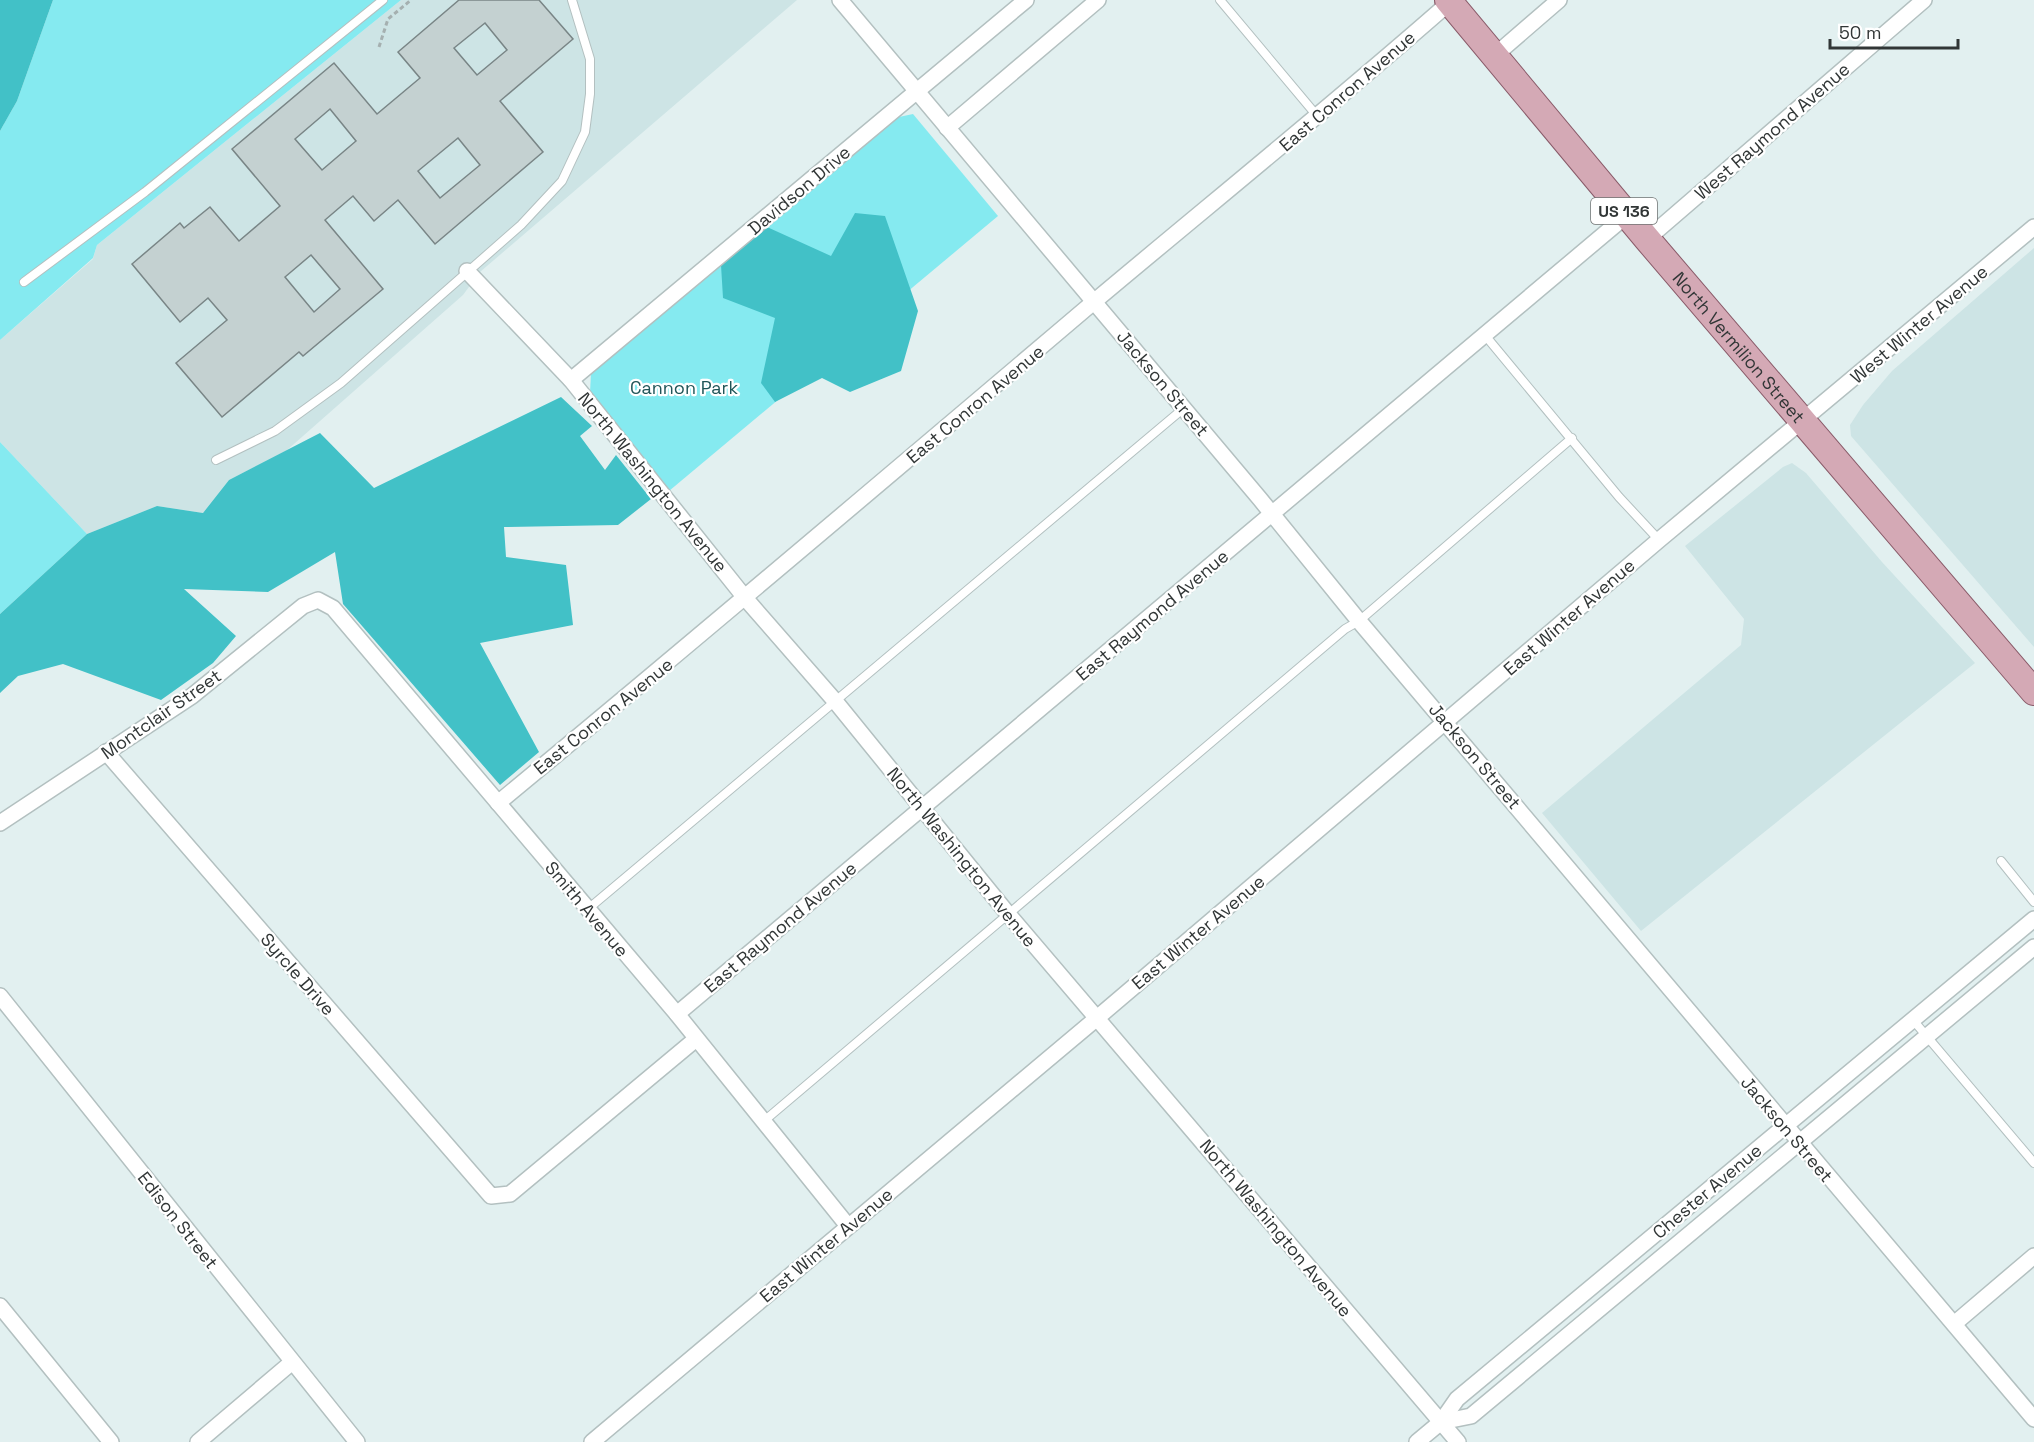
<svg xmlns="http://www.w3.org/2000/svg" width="2034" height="1442" font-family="'Space Grotesk',sans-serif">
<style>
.built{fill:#cde4e5}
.green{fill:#85eaf0}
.forest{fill:#42c1c7}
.building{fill:#c4d1d1;stroke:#798586;stroke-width:1.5;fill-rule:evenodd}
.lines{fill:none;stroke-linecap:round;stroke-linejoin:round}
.service-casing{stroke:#b3c0c0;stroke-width:10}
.minor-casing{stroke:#b3c0c0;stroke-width:18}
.primary-casing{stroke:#895b69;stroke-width:28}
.path{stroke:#a5b0b0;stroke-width:3;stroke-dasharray:4.5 3;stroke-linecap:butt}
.service{stroke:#fff;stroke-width:8}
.minor{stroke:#fff;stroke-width:15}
.primary{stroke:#d4a9b5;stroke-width:26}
.labels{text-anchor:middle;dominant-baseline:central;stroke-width:4.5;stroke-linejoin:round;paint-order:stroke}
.shield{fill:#fff;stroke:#6f7272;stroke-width:1.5}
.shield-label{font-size:16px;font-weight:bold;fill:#313636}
.street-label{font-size:18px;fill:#313636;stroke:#fff}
.park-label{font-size:18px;fill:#205558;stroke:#fff}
</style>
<rect width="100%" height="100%" fill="#e2f0f0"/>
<!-- built -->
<g class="built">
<path d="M 401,0 L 797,0 L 480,272 L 463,295 L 286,451 L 229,480 L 203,513 L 157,506 L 87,534 L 0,442 L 0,340 L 93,259 L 97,245 Z"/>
<path d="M 2034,248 L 2034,647 L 1851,436 L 1850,425 L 1863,405 L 1892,371 Z"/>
<path d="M 1792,463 L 1806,473 L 1882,562 L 1975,663 L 1641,931 L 1542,813 L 1741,645 L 1744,619 L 1685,546 L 1783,467 Z"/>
</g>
<!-- green -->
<g class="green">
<path d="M 53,0 L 401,0 L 97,245 L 93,258 L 0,340 L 0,131 L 17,101 Z"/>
<path d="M 913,114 L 998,216 L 669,491 L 590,393 L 591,373 L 899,117 Z"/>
<path d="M 0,442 L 87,534 L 0,614 Z"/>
</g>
<!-- forest -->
<g class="forest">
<path d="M 0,0 L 53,0 L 17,101 L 0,131 Z"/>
<path d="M 855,213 L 885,216 L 918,311 L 901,371 L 850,392 L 822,378 L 775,402 L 761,383 L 775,318 L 723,298 L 721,265 L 767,227 L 831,256 Z"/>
<path d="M 561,397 L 592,426 L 580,436 L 605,470 L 616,455 L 651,499 L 618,525 L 504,527 L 506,557 L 566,565 L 573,625 L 480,643 L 539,752 L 500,785 L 343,604 L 335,552 L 268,592 L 184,589 L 236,636 L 213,663 L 161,700 L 63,664 L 18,676 L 0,693 L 0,614 L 87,534 L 157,506 L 203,513 L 229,480 L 320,433 L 374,488 Z"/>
</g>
<!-- building -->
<path class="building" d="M 459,0 L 539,0 L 573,39 L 500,101 L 543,152 L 435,244 L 398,200 L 374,221 L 353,196 L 325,220 L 383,289 L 303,356 L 299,352 L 222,417 L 176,363 L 227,320 L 208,298 L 180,322 L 132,264 L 180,223 L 184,228 L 210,207 L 239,241 L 280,206 L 232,149 L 334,63 L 377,114 L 420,78 L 398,52 ZM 485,23 L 507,50 L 477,75 L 454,48 ZM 330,109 L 356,141 L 322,170 L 295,139 ZM 458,138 L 480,165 L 440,198 L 418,171 ZM 311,255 L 340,289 L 314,312 L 285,277 Z"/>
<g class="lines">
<!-- service casing -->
<g class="service-casing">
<g id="service">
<path d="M 1220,0 L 1318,117"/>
<path d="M 24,282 L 145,192 L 383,0"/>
<path d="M 1484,334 L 1619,497 L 1659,540"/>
<path d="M 216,460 L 275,431 L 341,383 L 521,225 L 562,181 L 585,132 L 590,94 L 590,59 L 572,0"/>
<path d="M 2001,861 L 2034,902"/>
<path d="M 588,909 L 1184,408"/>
<path d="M 1913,1020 L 2034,1163"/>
<path d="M 764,1121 L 1345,629 L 1359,621 L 1572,438"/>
</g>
</g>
<!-- minor casing -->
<g class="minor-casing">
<g id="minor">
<path d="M 840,0 L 1260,499 L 1359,621 L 2034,1419"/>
<path d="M 1493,57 L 1559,0"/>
<path d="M 947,128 L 1098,0"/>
<path d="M 1647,239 L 1924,0"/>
<path d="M 467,271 L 571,380 L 746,599 L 835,701 L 1008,914 L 1458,1442"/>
<path d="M 571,380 L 1026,0"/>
<path d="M 106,752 L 491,1196 L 510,1194 L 696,1039"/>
<path d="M 498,803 C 699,637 897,469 1096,300 C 1214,201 1334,104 1450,2"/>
<path d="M 0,823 L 192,696 L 303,606 L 318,600 L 333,608 L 677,1014 L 848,1226"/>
<path d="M 0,996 L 357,1442"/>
<path d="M 677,1014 L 1627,215"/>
<path d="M 0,1306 L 111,1442"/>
<path d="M 1954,1324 L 2034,1256"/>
<path d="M 1441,1422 L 1471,1416 L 2034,947"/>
<path d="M 198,1442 L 291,1363"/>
<path d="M 592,1442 L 1097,1018 L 1659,540 L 2034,227"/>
<path d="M 1417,1442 L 1441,1422 L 1457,1399 L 2034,919"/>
</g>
</g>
<!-- primary casing -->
<g class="primary-casing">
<g id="primary">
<path id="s1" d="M 1448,0 L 1647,239 L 2034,692"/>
</g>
</g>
<!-- path -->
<path class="path" d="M 379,47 L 388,19 L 411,0"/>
<!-- service -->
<use href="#service" class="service"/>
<!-- minor -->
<use href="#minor" class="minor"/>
<!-- primary -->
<use href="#primary" class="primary"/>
</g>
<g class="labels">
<!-- shield labels -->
<rect class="shield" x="1591" y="198" width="66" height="26" rx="4.5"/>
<g class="shield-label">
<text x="1624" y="211">US 136</text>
</g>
<!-- street labels -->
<g class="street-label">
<text transform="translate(1347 91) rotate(-41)">East Conron Avenue</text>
<text transform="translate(1772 131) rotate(-41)">West Raymond Avenue</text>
<text transform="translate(799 190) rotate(-40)">Davidson Drive</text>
<text transform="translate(1919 324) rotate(-40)">West Winter Avenue</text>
<text stroke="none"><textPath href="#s1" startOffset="453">North Vermilion Street</textPath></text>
<text transform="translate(1163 383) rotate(50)">Jackson Street</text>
<text transform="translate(975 404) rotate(-40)">East Conron Avenue</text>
<text transform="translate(653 482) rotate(51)">North Washington Avenue</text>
<text transform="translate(1152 615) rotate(-40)">East Raymond Avenue</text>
<text transform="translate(1569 617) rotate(-41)">East Winter Avenue</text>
<text transform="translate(161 714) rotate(-35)">Montclair Street</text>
<text transform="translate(603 716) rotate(-39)">East Conron Avenue</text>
<text transform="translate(1475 756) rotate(50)">Jackson Street</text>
<text transform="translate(962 857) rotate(51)">North Washington Avenue</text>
<text transform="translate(587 909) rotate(50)">Smith Avenue</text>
<text transform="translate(780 927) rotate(-40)">East Raymond Avenue</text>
<text transform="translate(1198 932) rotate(-40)">East Winter Avenue</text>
<text transform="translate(298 974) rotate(49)">Syrcle Drive</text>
<text transform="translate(1787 1129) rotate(50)">Jackson Street</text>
<text transform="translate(1707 1191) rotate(-40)">Chester Avenue</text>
<text transform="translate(178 1220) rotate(52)">Edison Street</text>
<text transform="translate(1276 1228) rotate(50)">North Washington Avenue</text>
<text transform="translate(826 1245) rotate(-40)">East Winter Avenue</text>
</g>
<!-- park labels -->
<g class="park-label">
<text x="684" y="387">Cannon Park</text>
</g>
</g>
<!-- scale -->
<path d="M1830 39v9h128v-9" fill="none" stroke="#313636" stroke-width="3"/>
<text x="1839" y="39" font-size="18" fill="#313636" stroke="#ffffff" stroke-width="4.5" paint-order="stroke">50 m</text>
</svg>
